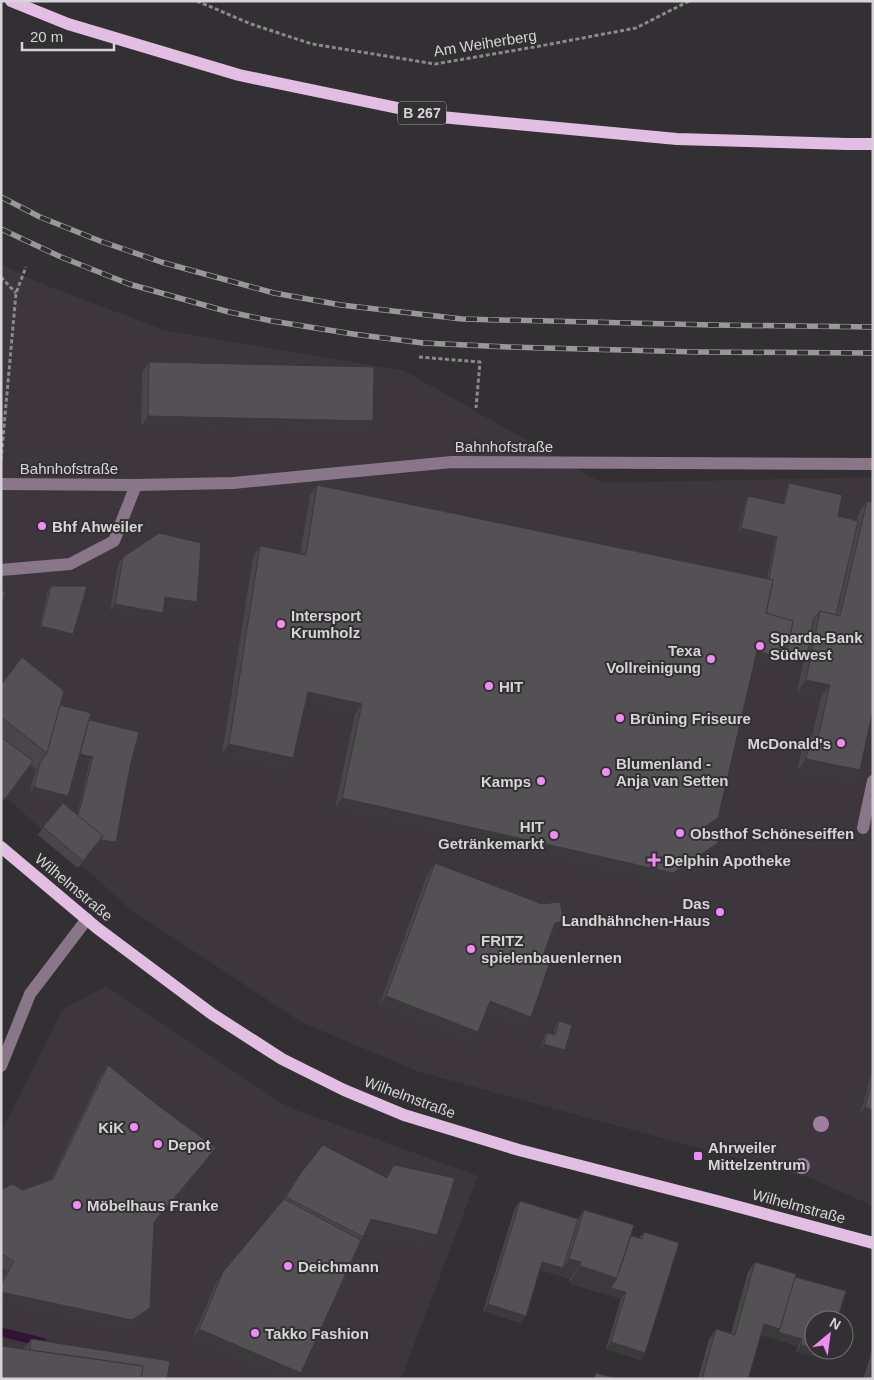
<svg xmlns="http://www.w3.org/2000/svg" width="874" height="1380" font-family="Arial,sans-serif">
<style>
.built{fill:#3d363d}
.lines{fill:none;stroke-linecap:round;stroke-linejoin:round}
.stream{stroke:#331235;stroke-width:9}
.path{stroke:#8b898b;stroke-width:3;stroke-dasharray:4 2.5;stroke-linecap:butt}
.minor{stroke:#897789;stroke-width:12}
.major{stroke:#e2bee3;stroke-width:12}
.rail-casing{stroke:#999799;stroke-width:5.5}
.rail{stroke:#323032;stroke-width:4;stroke-dasharray:11;stroke-linecap:butt}
.tree{fill:#9f7ea1}
.wall{fill:#484648}
.shaded-wall{fill:#3b393b}
.building{fill:#545154;stroke:#3b393b}
.poi-dot{fill:#f08bf5;stroke:#323032;stroke-width:2}
.labels{text-anchor:middle;dominant-baseline:central;stroke-width:4;stroke-linejoin:round;paint-order:stroke}
.shield{fill:#323032;stroke:#a5a3a5;stroke-width:1}
.shield-label{font-size:14px;font-weight:bold;fill:#d6d4d6}
.street-label{font-size:15px;fill:#d6d4d6;stroke:#323032}
.poi-label{font-size:15px;font-weight:bold;fill:#d6d4d6;stroke:#323032;text-anchor:start}
</style>
<rect width="100%" height="100%" fill="#323032"/>
<!-- built -->
<g class="built">
<path d="M 1,264 L 40,283 L 164,330 L 405,371 L 602,483 L 873,477 L 873,1206 L 810,1178 L 419,1072 L 301,1022 L 130,909 L 1,793 Z"/>
<path d="M 106,986 L 288,1107 L 478,1176 L 401,1379 L 1,1379 L 1,1132 L 62,1010 Z"/>
</g>
<g class="lines">
<!-- stream -->
<path class="stream" d="M 1,1332 L 42,1342"/>
<!-- path -->
<g class="path">
<path d="M 197,1 L 251,24 L 312,44 L 435,64 L 540,46 L 636,28 L 689,1"/>
<path d="M 1,277 L 16,293"/>
<path d="M 419,357 L 480,362 L 476,408"/>
<path d="M 1,460 L 16,293 L 26,267"/>
</g>
<!-- minor -->
<g class="minor">
<path d="M 1,484 L 136,485 L 233,483 L 452,462 L 873,464"/>
<path d="M 1,570 L 70,564 L 114,541 L 136,485"/>
<path d="M 863,828 L 873,781"/>
<path d="M 1,1066 L 30,994 L 87,919"/>
</g>
<!-- major -->
<g class="major">
<path d="M 11,1 L 68,24 L 239,75 L 441,117 L 677,139 L 847,144 L 873,144"/>
<path d="M 1,847 L 97,928 L 212,1014 L 282,1059 L 344,1090 L 404,1115 L 519,1150 L 717,1201 L 873,1243"/>
</g>
<!-- rail casing -->
<g class="rail-casing">
<g id="rail">
<path d="M 1,197 L 40,217 L 100,241 L 161,262 L 274,293 L 341,305 L 462,319 L 713,325 L 873,327"/>
<path d="M 1,229 L 61,257 L 129,284 L 229,312 L 272,321 L 353,334 L 423,343 L 508,347 L 697,352 L 873,353"/>
</g>
</g>
<!-- rail -->
<use href="#rail" class="rail"/>
</g>
<!-- trees -->
<g class="tree">
<circle cx="821" cy="1124" r="8"/>
<circle cx="802" cy="1166" r="8"/>
</g>
<!-- wall -->
<g class="wall">
<path d="M 149,362 L 373,421 L 366,431 L 141,426 L 142,372 Z"/>
<path d="M 789,483 L 838,516 L 857,521 L 858,514 L 867,501 L 860,770 L 851,783 L 797,771 L 802,749 L 811,736 L 812,736 L 821,697 L 797,693 L 804,659 L 781,655 L 768,666 L 754,662 L 718,818 L 711,828 L 708,830 L 711,854 L 665,883 L 335,808 L 355,714 L 306,703 L 286,769 L 222,754 L 253,557 L 260,546 L 300,554 L 310,495 L 317,485 L 767,578 L 775,540 L 738,532 L 746,500 L 748,496 L 783,504 L 787,487 Z"/>
<path d="M 123,557 L 192,609 L 164,605 L 163,613 L 158,620 L 110,611 L 118,564 Z"/>
<path d="M 51,586 L 73,634 L 71,638 L 39,630 L 48,590 Z"/>
<path d="M 1,685 L 60,705 L 89,720 L 130,767 L 116,842 L 114,845 L 98,843 L 78,868 L 38,835 L 43,827 L 77,815 L 90,760 L 78,758 L 63,803 L 29,794 L 36,769 L 31,765 L 2,802 L 1,802 Z"/>
<path d="M 435,863 L 557,931 L 552,933 L 544,953 L 531,1017 L 524,1027 L 485,1013 L 478,1032 L 471,1042 L 379,1006 L 428,873 Z"/>
<path d="M 559,1021 L 565,1050 L 562,1053 L 541,1048 L 544,1037 L 547,1033 L 553,1035 L 556,1025 Z"/>
<path d="M 108,1065 L 209,1158 L 154,1224 L 150,1308 L 143,1318 L 125,1330 L 1,1304 L 1,1282 L 7,1271 L 1,1268 L 1,1190 L 23,1190 L 51,1180 L 101,1075 Z"/>
<path d="M 873,1073 L 873,1118 L 860,1114 L 871,1076 Z"/>
<path d="M 394,1165 L 428,1247 L 365,1233 L 297,1379 L 283,1379 L 192,1339 L 216,1283 L 223,1272 L 281,1204 L 291,1187 L 300,1174 L 386,1177 Z"/>
<path d="M 520,1201 L 578,1219 L 584,1210 L 631,1236 L 639,1238 L 644,1232 L 645,1353 L 640,1360 L 606,1349 L 621,1299 L 569,1283 L 570,1279 L 558,1275 L 540,1270 L 526,1316 L 521,1323 L 483,1311 L 515,1208 Z"/>
<path d="M 755,1262 L 795,1277 L 824,1359 L 796,1352 L 798,1346 L 761,1335 L 748,1379 L 698,1379 L 709,1339 L 716,1329 L 731,1333 L 748,1272 Z"/>
<path d="M 31,1339 L 167,1379 L 24,1349 Z"/>
<path d="M 873,1350 L 873,1379 L 863,1379 L 872,1351 Z"/>
</g>
<!-- shaded-wall -->
<g class="shaded-wall">
<path d="M 148,416 L 373,421 L 366,431 L 141,426 Z"/>
<path d="M 741,528 L 777,537 L 775,540 L 738,532 Z"/>
<path d="M 165,597 L 197,602 L 192,609 L 160,604 Z"/>
<path d="M 115,604 L 163,613 L 158,620 L 110,611 Z"/>
<path d="M 41,626 L 73,634 L 71,638 L 39,630 Z"/>
<path d="M 788,645 L 807,656 L 804,659 L 781,655 L 768,666 L 750,661 L 757,651 Z"/>
<path d="M 806,680 L 830,685 L 821,697 L 797,693 Z"/>
<path d="M 308,692 L 362,704 L 355,714 L 301,702 Z"/>
<path d="M 229,744 L 293,758 L 286,769 L 222,754 Z"/>
<path d="M 78,753 L 93,757 L 90,760 L 75,757 Z"/>
<path d="M 806,759 L 860,770 L 851,783 L 797,771 Z"/>
<path d="M 34,787 L 68,796 L 63,803 L 29,794 Z"/>
<path d="M 342,798 L 718,843 L 711,854 L 665,883 L 335,808 Z"/>
<path d="M 718,818 L 711,828 L 699,836 L 706,826 Z"/>
<path d="M 103,836 L 116,842 L 114,845 L 98,843 L 78,868 Z"/>
<path d="M 564,921 L 557,931 L 548,934 L 555,923 Z"/>
<path d="M 386,996 L 478,1032 L 471,1042 L 379,1006 Z"/>
<path d="M 490,1001 L 531,1017 L 524,1027 L 483,1012 Z"/>
<path d="M 544,1044 L 565,1050 L 562,1053 L 541,1048 Z"/>
<path d="M 865,1107 L 873,1110 L 873,1118 L 860,1114 Z"/>
<path d="M 216,1148 L 209,1158 L 147,1232 L 154,1222 Z"/>
<path d="M 371,1219 L 437,1235 L 428,1247 L 362,1232 Z"/>
<path d="M 569,1259 L 581,1262 L 570,1279 L 558,1275 Z"/>
<path d="M 542,1262 L 563,1268 L 558,1275 L 537,1269 Z"/>
<path d="M 580,1266 L 617,1278 L 626,1292 L 621,1299 L 569,1283 Z"/>
<path d="M 1,1292 L 150,1308 L 143,1318 L 125,1330 L 1,1304 Z"/>
<path d="M 488,1304 L 526,1316 L 521,1323 L 483,1311 Z"/>
<path d="M 764,1324 L 780,1329 L 802,1339 L 798,1346 L 757,1334 Z"/>
<path d="M 199,1329 L 301,1373 L 297,1379 L 283,1379 L 192,1339 Z"/>
<path d="M 611,1342 L 645,1353 L 640,1360 L 606,1349 Z"/>
<path d="M 801,1345 L 814,1348 L 814,1350 L 821,1350 L 828,1352 L 824,1359 L 796,1352 Z"/>
</g>
<!-- building -->
<g class="building">
<path d="M 149,362 L 374,367 L 373,421 L 148,416 Z"/>
<path d="M 789,483 L 842,495 L 838,516 L 858,521 L 836,615 L 820,611 L 813,620 L 807,656 L 784,652 L 788,645 L 793,621 L 766,613 L 773,580 L 769,579 L 777,537 L 741,528 L 748,496 L 784,504 Z"/>
<path d="M 317,485 L 773,580 L 766,613 L 793,621 L 788,645 L 775,656 L 757,651 L 718,818 L 706,826 L 718,843 L 673,873 L 342,798 L 362,704 L 308,692 L 293,758 L 229,744 L 260,546 L 306,555 Z"/>
<path d="M 867,501 L 873,502 L 873,709 L 860,770 L 806,759 L 811,736 L 818,738 L 830,685 L 806,680 L 820,611 L 840,616 Z"/>
<path d="M 159,533 L 201,543 L 197,602 L 165,597 L 163,613 L 115,604 L 123,557 Z"/>
<path d="M 51,586 L 87,586 L 73,634 L 41,626 Z"/>
<path d="M 1,589 L 5,592 L 1,607 Z"/>
<path d="M 22,657 L 64,691 L 47,753 L 1,717 L 1,685 Z"/>
<path d="M 60,705 L 91,713 L 68,796 L 34,787 L 40,763 L 47,753 Z"/>
<path d="M 89,720 L 139,732 L 130,767 L 116,842 L 101,840 L 103,836 L 78,816 L 93,757 L 80,754 Z"/>
<path d="M 1,737 L 33,761 L 5,799 L 1,796 Z"/>
<path d="M 63,803 L 103,836 L 83,861 L 43,827 Z"/>
<path d="M 435,863 L 542,904 L 560,902 L 564,921 L 555,923 L 544,953 L 552,956 L 531,1017 L 490,1001 L 478,1032 L 386,996 Z"/>
<path d="M 559,1021 L 572,1025 L 565,1050 L 544,1044 L 547,1033 L 555,1035 Z"/>
<path d="M 108,1065 L 156,1104 L 216,1148 L 154,1222 L 150,1308 L 132,1320 L 1,1292 L 1,1285 L 14,1261 L 1,1254 L 1,1190 L 12,1184 L 23,1190 L 53,1179 Z"/>
<path d="M 873,1079 L 873,1110 L 865,1107 Z"/>
<path d="M 323,1145 L 387,1178 L 394,1165 L 455,1178 L 437,1235 L 371,1219 L 363,1237 L 286,1197 L 300,1174 Z"/>
<path d="M 284,1199 L 361,1240 L 301,1373 L 199,1329 L 223,1272 Z"/>
<path d="M 520,1201 L 578,1219 L 563,1268 L 542,1262 L 526,1316 L 488,1304 Z"/>
<path d="M 584,1210 L 634,1225 L 617,1278 L 580,1266 L 581,1262 L 569,1259 Z"/>
<path d="M 644,1232 L 679,1243 L 645,1353 L 611,1342 L 626,1292 L 611,1288 L 617,1278 L 631,1236 L 642,1239 Z"/>
<path d="M 755,1262 L 796,1274 L 780,1329 L 764,1324 L 748,1379 L 702,1379 L 716,1329 L 735,1335 Z"/>
<path d="M 795,1277 L 846,1291 L 837,1320 L 814,1320 L 814,1348 L 801,1345 L 802,1339 L 778,1332 L 780,1329 Z"/>
<path d="M 31,1339 L 170,1361 L 167,1379 L 141,1379 L 143,1366 L 30,1350 Z"/>
<path d="M 1,1346 L 143,1366 L 141,1379 L 1,1379 Z"/>
<path d="M 873,1368 L 873,1379 L 869,1379 Z"/>
<path d="M 596,1373 L 618,1379 L 594,1379 Z"/>
</g>
<!-- markers -->
<g class="poi-dot">
<circle cx="42" cy="526" r="5"/>
<circle cx="281" cy="624" r="5"/>
<circle cx="760" cy="646" r="5"/>
<circle cx="711" cy="659" r="5"/>
<circle cx="489" cy="686" r="5"/>
<circle cx="620" cy="718" r="5"/>
<circle cx="841" cy="743" r="5"/>
<circle cx="606" cy="772" r="5"/>
<circle cx="541" cy="781" r="5"/>
<circle cx="680" cy="833" r="5"/>
<circle cx="554" cy="835" r="5"/>
<path d="M651.5 852.5h5v5h5v5h-5v5h-5v-5h-5v-5h5z"/>
<circle cx="720" cy="912" r="5"/>
<circle cx="471" cy="949" r="5"/>
<circle cx="134" cy="1127" r="5"/>
<circle cx="158" cy="1144" r="5"/>
<rect x="693" y="1151" width="10" height="10" rx="2.5"/>
<circle cx="77" cy="1205" r="5"/>
<circle cx="288" cy="1266" r="5"/>
<circle cx="255" cy="1333" r="5"/>
</g>
<g class="labels">
<!-- shield labels -->
<rect class="shield" x="398" y="101.5" width="48" height="23" rx="4"/>
<g class="shield-label">
<text x="422" y="113">B 267</text>
</g>
<!-- street labels -->
<g class="street-label">
<text transform="translate(485 43) rotate(-9)">Am Weiherberg</text>
<text x="504" y="446">Bahnhofstraße</text>
<text x="69" y="468">Bahnhofstraße</text>
<text transform="translate(74 887) rotate(40)">Wilhelmstraße</text>
<text transform="translate(410 1097) rotate(20)">Wilhelmstraße</text>
<text transform="translate(799 1206) rotate(15)">Wilhelmstraße</text>
</g>
<!-- poi labels -->
<g class="poi-label">
<text x="52" y="526">Bhf Ahweiler</text>
<text x="291" y="615">Intersport<tspan x="291" dy="17">Krumholz</tspan></text>
<text x="770" y="637">Sparda-Bank<tspan x="770" dy="17">Südwest</tspan></text>
<text x="701" y="650" text-anchor="end">Texa<tspan x="701" dy="17">Vollreinigung</tspan></text>
<text x="499" y="686">HIT</text>
<text x="630" y="718">Brüning Friseure</text>
<text x="831" y="743" text-anchor="end">McDonald's</text>
<text x="616" y="763">Blumenland -<tspan x="616" dy="17">Anja van Setten</tspan></text>
<text x="531" y="781" text-anchor="end">Kamps</text>
<text x="544" y="826" text-anchor="end">HIT<tspan x="544" dy="17">Getränkemarkt</tspan></text>
<text x="690" y="833">Obsthof Schöneseiffen</text>
<text x="664" y="860">Delphin Apotheke</text>
<text x="710" y="903" text-anchor="end">Das<tspan x="710" dy="17">Landhähnchen-Haus</tspan></text>
<text x="481" y="940">FRITZ<tspan x="481" dy="17">spielenbauenlernen</tspan></text>
<text x="124" y="1127" text-anchor="end">KiK</text>
<text x="168" y="1144">Depot</text>
<text x="708" y="1147">Ahrweiler<tspan x="708" dy="17">Mittelzentrum</tspan></text>
<text x="87" y="1205">Möbelhaus Franke</text>
<text x="298" y="1266">Deichmann</text>
<text x="265" y="1333">Takko Fashion</text>
</g>
</g>
<!-- border -->
<rect width="874" height="1380" fill="none" stroke="#d6d4d6" stroke-width="5"/>
<!-- north arrow -->
<g transform="translate(829 1335) rotate(29)"><circle r="24" fill="#323032" stroke="#747274"/>
<path d="M0-4L9 19L0 12L-9 19Z" fill="#f08bf5"/>
<text y="-8" font-size="14" font-weight="bold" text-anchor="middle" fill="#d6d4d6">N</text>
</g>
<!-- scale -->
<path d="M22 42v8h92v-8" fill="none" stroke="#d6d4d6" stroke-width="2.5"/>
<text x="30" y="42" font-size="15" fill="#d6d4d6" stroke="#323032" stroke-width="4" paint-order="stroke">20 m</text>
</svg>
